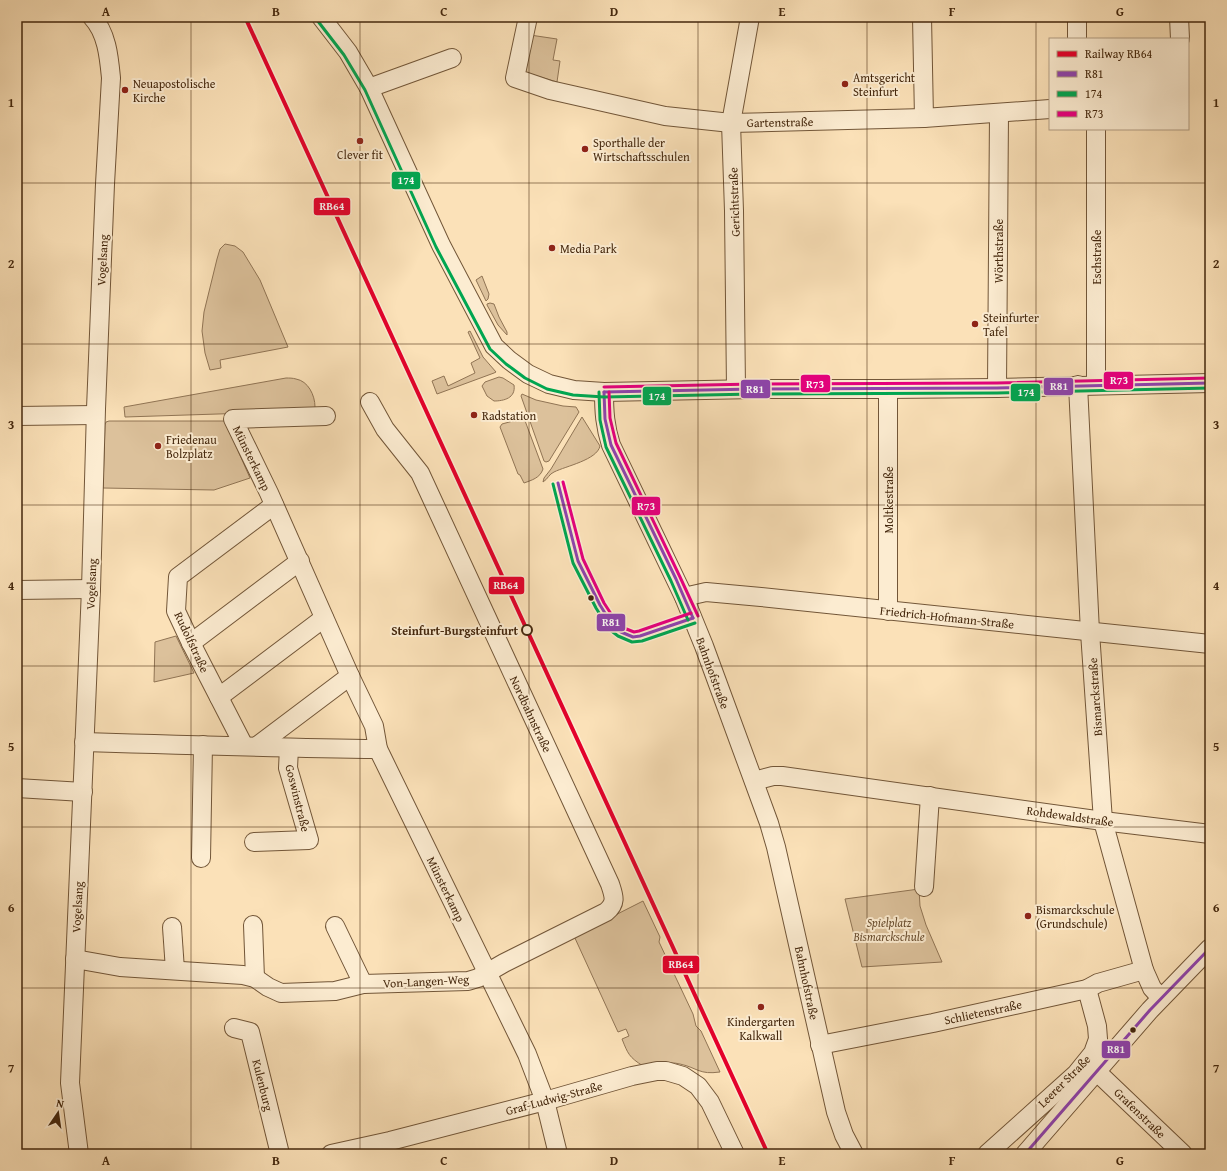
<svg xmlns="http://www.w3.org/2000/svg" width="1227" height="1171" font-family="'Gentium Book Plus',serif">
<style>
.green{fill:#dcc19b;stroke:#907454}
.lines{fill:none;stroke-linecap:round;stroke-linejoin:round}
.minor-casing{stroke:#725638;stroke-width:20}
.minor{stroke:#fcecd1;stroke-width:18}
.bus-1-casing{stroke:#fcecd1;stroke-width:6}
.bus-2-casing{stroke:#fcecd1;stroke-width:6}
.bus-3-casing{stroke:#fcecd1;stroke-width:6}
.bus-1{stroke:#8e44ad;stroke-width:3}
.bus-2{stroke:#00a651;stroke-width:3}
.bus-3{stroke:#e5007d;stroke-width:3}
.rail-1-casing{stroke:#fcecd1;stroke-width:7}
.rail-1{stroke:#e4002b;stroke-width:4}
.grid{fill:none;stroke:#44270d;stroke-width:1;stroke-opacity:0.55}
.poi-dot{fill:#8f2418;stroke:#fcecd1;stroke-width:1.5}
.bus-dot{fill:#44270d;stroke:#fcecd1;stroke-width:1.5}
.stop-dot{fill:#fcecd1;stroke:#44270d;stroke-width:2}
.labels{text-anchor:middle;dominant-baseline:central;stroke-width:4;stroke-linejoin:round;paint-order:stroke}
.poi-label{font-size:12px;fill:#44270d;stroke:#fcecd1;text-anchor:start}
.street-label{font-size:12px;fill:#44270d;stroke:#fcecd1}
.stop-label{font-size:12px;font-weight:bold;fill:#44270d;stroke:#fcecd1;text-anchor:end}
.park-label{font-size:12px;font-style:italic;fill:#6a4e30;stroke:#fcecd1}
.line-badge{stroke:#fcecd1;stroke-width:1.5}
.badge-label{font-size:11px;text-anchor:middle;font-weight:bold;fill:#fff}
.neatline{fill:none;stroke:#44270d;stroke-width:1.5}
.grid-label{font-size:13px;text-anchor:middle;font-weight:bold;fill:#44270d}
</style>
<rect width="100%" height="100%" fill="#fbe1b8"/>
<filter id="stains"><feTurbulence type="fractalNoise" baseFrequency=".005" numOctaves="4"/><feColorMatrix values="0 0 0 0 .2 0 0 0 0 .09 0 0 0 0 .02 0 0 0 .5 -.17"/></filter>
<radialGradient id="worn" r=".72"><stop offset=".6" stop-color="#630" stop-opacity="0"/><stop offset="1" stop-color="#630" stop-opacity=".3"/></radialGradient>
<!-- green -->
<g class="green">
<path d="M 530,35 L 557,39 L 553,60 L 560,61 L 557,82 L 524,72 Z"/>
<path d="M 225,244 L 235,246 L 243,252 L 260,280 L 288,347 L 220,360 L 221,368 L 210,370 L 205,353 L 202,331 L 204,312 L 217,259 L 220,249 Z"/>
<path d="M 482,276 L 489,294 L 488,299 L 486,301 L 476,280 Z"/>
<path d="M 490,303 L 494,304 L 499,317 L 507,332 L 507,335 L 498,325 L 487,305 L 487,304 Z"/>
<path d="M 470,331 L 483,357 L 496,372 L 494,373 L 437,394 L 432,381 L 444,376 L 448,386 L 475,373 L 471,363 L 480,358 L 468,332 Z"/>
<path d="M 499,377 L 503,378 L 514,385 C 516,398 504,401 494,401 L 487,396 L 482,386 L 485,382 Z"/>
<path d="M 286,378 C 289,378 293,378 296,379 C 308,381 315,395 315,407 L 311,411 L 125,417 L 124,407 Z"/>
<path d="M 522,394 L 536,400 L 563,406 L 576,407 L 579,412 L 549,461 L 546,462 L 544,461 L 521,396 Z"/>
<path d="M 582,417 L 600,446 C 597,460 566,466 554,472 C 549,474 548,479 543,482 L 544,478 L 551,469 Z"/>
<path d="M 524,418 L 543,469 C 540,478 532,480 524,483 L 520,475 L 518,474 L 500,427 L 502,424 Z"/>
<path d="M 109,421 L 225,421 L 250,478 L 214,490 L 103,488 L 105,425 L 106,422 Z"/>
<path d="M 176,636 L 194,673 L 154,682 L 155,642 Z"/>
<path d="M 919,889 L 920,906 L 926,925 L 942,962 L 862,967 L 845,899 Z"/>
<path d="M 643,901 L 660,937 L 659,942 L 693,1014 L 696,1026 L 701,1031 L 720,1072 C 699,1075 698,1068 680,1064 C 668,1061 654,1064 643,1066 C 629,1057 628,1054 622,1039 L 629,1036 L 626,1029 L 618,1032 L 574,936 Z"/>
</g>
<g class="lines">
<!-- minor casing -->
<g class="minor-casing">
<g id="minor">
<path d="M 321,17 L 348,52 L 369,88 L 441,245 L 494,346 L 509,360 L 528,374 L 549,384 L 574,390 L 604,392 L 755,389 L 888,389 L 997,388 L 1210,383"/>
<path d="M 528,17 L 515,78 L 550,90 L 665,116 L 731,123 L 924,118 L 1050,109"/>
<path d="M 922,17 L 924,118"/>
<path d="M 1077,17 L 1077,39"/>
<path d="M 1179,17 L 1180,39"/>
<path d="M 369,88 L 452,58"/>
<path d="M 1078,385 L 1090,632 L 1103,821 L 1144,970 L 1152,988 L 1161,998"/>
<path d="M 1096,385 L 1096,129"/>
<path d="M 997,388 L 999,113"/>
<path d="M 736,389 L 734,211 L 731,123 L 750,17"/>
<path d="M 888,389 L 888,611"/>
<path d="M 604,392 C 604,412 605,426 611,445 L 684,597 L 704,646 L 769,823 L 776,847 L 836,1112 L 844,1135 L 854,1154"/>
<path d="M 17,416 L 95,415"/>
<path d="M 326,416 L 233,419 L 269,493 L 350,676 L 374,726 L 378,749 L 527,1054 L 545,1101 L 558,1154"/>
<path d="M 17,590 L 91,589"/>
<path d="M 684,597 L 706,592 L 761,597 L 1210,644"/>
<path d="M 191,643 L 300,561"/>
<path d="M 219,697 L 324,618"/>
<path d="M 84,742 C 182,745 280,748 378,749"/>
<path d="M 244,746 L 191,643 L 176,611 L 178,577 L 274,505"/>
<path d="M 257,746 L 350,676"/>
<path d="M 754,781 L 773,776 L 782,776 L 1103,821 L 1210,834"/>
<path d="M 17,788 L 83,792"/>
<path d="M 254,842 L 309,840 L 288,768 L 289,748"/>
<path d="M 201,858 L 203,745"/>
<path d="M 924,887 L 930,796"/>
<path d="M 253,925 L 255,978"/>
<path d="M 335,926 L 363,984"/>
<path d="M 172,927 L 175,970"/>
<path d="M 75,959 L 120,967 L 243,975 L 255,978 L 268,987 L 281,993 L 335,991 L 363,984 L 468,981 L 478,978 L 504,963 L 606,912 C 617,903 614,896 610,884 L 420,473 L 385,429 L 370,402"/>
<path d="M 234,1028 L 250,1032 L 280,1154"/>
<path d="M 820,1045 L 933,1023 L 1087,989 L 1098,983 L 1144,970"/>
<path d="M 1097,1072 L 1183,1154"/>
<path d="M 79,1154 L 70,1083 L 91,589 L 96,409 L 105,184 L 111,78 C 109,57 107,33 92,17"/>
<path d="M 331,1154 L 390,1141 L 545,1101 L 632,1076 L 657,1071 L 666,1071 L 683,1076 L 698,1086 L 710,1102 L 735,1154"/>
<path d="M 987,1154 L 1076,1074 L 1093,1053 L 1098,1039 L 1097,1026 L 1087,989"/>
<path d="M 1025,1154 L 1150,1010 L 1210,948"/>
</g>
</g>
<!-- minor -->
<use href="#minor" class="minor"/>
<!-- bus-1 casing -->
<g class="bus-1-casing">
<g id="bus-1">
<path d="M 604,392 L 755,389 L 997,388 L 1210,383"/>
<path d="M 604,392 L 605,419 L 611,445 L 676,579 L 693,618"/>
<path d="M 558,483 L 578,561 L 600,605 L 613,626 L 621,632 L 633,637 L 640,636 L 693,618"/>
<path d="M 1025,1154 L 1150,1010 L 1210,948"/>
</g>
</g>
<!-- bus-2 casing -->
<g class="bus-2-casing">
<g id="bus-2">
<path d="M 317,20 L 344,55 L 365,90 L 436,247 L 490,349 L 506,364 L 525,378 L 547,389 L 573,395 L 604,397 L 755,394 L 997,393 L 1210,388"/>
<path d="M 599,392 L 600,420 L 606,447 L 671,581 L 688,620"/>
<path d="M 553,484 L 573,563 L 596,608 L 609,629 L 618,636 L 632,642 L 642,641 L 695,623"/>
</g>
</g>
<!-- bus-3 casing -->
<g class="bus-3-casing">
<g id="bus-3">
<path d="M 604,387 L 755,384 L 997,383 L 1210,378"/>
<path d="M 609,392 L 610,418 L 616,443 L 680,577 L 698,616"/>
<path d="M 563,482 L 583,559 L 604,603 L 617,623 L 624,628 L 634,632 L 639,631 L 691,613"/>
</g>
</g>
<!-- bus-1 -->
<use href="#bus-1" class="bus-1"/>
<!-- bus-2 -->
<use href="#bus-2" class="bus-2"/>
<!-- bus-3 -->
<use href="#bus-3" class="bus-3"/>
<!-- rail-1 casing -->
<g class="rail-1-casing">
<path id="rail-1" d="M 245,17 L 768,1154"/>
</g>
<!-- rail-1 -->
<use href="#rail-1" class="rail-1"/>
</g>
<!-- grid -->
<path class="grid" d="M 191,17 L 191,1154M 360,17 L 360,1154M 529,17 L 529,1154M 698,17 L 698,1154M 867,17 L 867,1154M 1036,17 L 1036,1154M 17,183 L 1210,183M 17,344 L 1210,344M 17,505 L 1210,505M 17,666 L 1210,666M 17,827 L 1210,827M 17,988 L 1210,988"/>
<!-- markers -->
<g class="poi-dot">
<circle cx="845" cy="84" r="4"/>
<circle cx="125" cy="90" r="4"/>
<circle cx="360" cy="141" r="4"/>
<circle cx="585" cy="149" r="4"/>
<circle cx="552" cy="248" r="4"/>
<circle cx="975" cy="324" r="4"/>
<circle cx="474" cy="415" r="4"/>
<circle cx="158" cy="446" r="4"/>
<circle cx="1028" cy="916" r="4"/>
<circle cx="761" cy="1007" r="4"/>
</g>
<g class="bus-dot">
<circle cx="591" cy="598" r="3.5"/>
<circle cx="1133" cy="1030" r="3.5"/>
</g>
<circle class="stop-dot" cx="527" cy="630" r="5"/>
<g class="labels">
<!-- poi labels -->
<g class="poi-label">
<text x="853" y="77">Amtsgericht<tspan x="853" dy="14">Steinfurt</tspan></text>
<text x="133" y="83">Neuapostolische<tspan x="133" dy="14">Kirche</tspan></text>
<text x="593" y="142">Sporthalle der<tspan x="593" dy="14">Wirtschaftsschulen</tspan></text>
<text x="360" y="154" text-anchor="middle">Clever fit</text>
<text x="560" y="248">Media Park</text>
<text x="983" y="317">Steinfurter<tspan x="983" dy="14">Tafel</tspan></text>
<text x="482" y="415">Radstation</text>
<text x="166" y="439">Friedenau<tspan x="166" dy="14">Bolzplatz</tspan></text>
<text x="1036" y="909">Bismarckschule<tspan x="1036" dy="14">(Grundschule)</tspan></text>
<text x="761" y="1021" text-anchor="middle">Kindergarten<tspan x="761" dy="14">Kalkwall</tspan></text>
</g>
<!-- street labels -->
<g class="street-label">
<text transform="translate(780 122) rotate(-1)">Gartenstraße</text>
<text transform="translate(734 202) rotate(-92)">Gerichtstraße</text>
<text transform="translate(998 251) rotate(-90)">Wörthstraße</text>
<text transform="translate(1096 257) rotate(-90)">Eschstraße</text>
<text transform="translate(102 260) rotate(-87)">Vogelsang</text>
<text transform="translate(252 458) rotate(64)">Münsterkamp</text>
<text transform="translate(888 500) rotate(-90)">Moltkestraße</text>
<text transform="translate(91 584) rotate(-88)">Vogelsang</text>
<text transform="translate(947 617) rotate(6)">Friedrich-Hofmann-Straße</text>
<text transform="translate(192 642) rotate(65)">Rudolfstraße</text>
<text transform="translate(713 673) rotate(70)">Bahnhofstraße</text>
<text transform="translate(1095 697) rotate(-94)">Bismarckstraße</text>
<text transform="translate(531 714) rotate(65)">Nordbahnstraße</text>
<text transform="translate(298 798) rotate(76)">Goswinstraße</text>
<text transform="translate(1070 816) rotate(8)">Rohdewaldstraße</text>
<text transform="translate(446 889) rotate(64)">Münsterkamp</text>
<text transform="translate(77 907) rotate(-87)">Vogelsang</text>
<text transform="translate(426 981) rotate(-3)">Von-Langen-Weg</text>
<text transform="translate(807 983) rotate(78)">Bahnhofstraße</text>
<text transform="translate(983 1012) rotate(-12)">Schlietenstraße</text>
<text transform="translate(1064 1081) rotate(-45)">Leerer Straße</text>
<text transform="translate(263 1085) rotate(76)">Kulenburg</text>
<text transform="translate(554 1098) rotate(-15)">Graf-Ludwig-Straße</text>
<text transform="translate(1140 1113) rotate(44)">Grafenstraße</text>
</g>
<!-- stop labels -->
<g class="stop-label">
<text x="518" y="630">Steinfurt-Burgsteinfurt</text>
</g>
<!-- park labels -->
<g class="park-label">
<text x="889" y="922">Spielplatz<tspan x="889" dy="14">Bismarckschule</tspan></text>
</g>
</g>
<g class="line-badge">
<rect x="391" y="171" width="30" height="19" rx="4" fill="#00a651"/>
<rect x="313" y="197" width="38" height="19" rx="4" fill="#e4002b"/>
<rect x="1103" y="371" width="31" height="19" rx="4" fill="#e5007d"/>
<rect x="800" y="374" width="31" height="19" rx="4" fill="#e5007d"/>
<rect x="1043" y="377" width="31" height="19" rx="4" fill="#8e44ad"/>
<rect x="740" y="379" width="31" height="20" rx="4" fill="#8e44ad"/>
<rect x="1010" y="383" width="31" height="19" rx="4" fill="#00a651"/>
<rect x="642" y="386" width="30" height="20" rx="4" fill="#00a651"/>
<rect x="631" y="496" width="30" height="20" rx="4" fill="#e5007d"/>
<rect x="488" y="576" width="37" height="19" rx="4" fill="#e4002b"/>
<rect x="596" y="613" width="30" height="19" rx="4" fill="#8e44ad"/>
<rect x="662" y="955" width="38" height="19" rx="4" fill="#e4002b"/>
<rect x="1101" y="1040" width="30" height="19" rx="4" fill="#8e44ad"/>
</g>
<g class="badge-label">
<text x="406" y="184">174</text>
<text x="332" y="210">RB64</text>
<text x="1119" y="384">R73</text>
<text x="815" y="388">R73</text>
<text x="1059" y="390">R81</text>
<text x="755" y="393">R81</text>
<text x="1026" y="396">174</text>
<text x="657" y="400">174</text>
<text x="646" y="510">R73</text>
<text x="506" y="589">RB64</text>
<text x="611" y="626">R81</text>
<text x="681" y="968">RB64</text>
<text x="1116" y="1053">R81</text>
</g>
<!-- margin -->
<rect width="1227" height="1171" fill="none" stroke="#fbe1b8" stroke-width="44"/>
<!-- legend -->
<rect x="1049" y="38" width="140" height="92" fill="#fcecd1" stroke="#b29d83"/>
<rect x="1057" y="51" width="20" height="6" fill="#e4002b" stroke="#b29d83"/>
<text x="1085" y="58" font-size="12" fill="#44270d">Railway RB64</text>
<rect x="1057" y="71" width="20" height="6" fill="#8e44ad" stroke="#b29d83"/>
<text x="1085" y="78" font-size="12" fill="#44270d">R81</text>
<rect x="1057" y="91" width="20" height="6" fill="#00a651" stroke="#b29d83"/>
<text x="1085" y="98" font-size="12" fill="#44270d">174</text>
<rect x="1057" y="111" width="20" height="6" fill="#e5007d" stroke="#b29d83"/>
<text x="1085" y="118" font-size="12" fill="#44270d">R73</text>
<!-- north arrow -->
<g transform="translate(58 1113) rotate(13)" stroke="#fcecd1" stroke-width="3" paint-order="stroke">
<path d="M0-3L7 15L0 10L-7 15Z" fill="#44270d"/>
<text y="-6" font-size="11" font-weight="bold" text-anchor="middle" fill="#44270d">N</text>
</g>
<rect x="22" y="22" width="1183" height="1127" class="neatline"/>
<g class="grid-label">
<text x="106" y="16">A</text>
<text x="276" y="16">B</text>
<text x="444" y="16">C</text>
<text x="614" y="16">D</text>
<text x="782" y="16">E</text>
<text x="952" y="16">F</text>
<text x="1120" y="16">G</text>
<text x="11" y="107">1</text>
<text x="1216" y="107">1</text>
<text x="11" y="268">2</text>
<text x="1216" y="268">2</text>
<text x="11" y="429">3</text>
<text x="1216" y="429">3</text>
<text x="11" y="590">4</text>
<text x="1216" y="590">4</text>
<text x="11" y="751">5</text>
<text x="1216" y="751">5</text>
<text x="11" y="912">6</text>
<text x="1216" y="912">6</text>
<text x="11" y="1073">7</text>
<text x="1216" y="1073">7</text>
<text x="106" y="1165">A</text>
<text x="276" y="1165">B</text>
<text x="444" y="1165">C</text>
<text x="614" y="1165">D</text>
<text x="782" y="1165">E</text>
<text x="952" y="1165">F</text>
<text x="1120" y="1165">G</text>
</g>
<rect width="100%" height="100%" filter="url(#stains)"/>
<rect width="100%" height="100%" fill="url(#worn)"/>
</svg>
